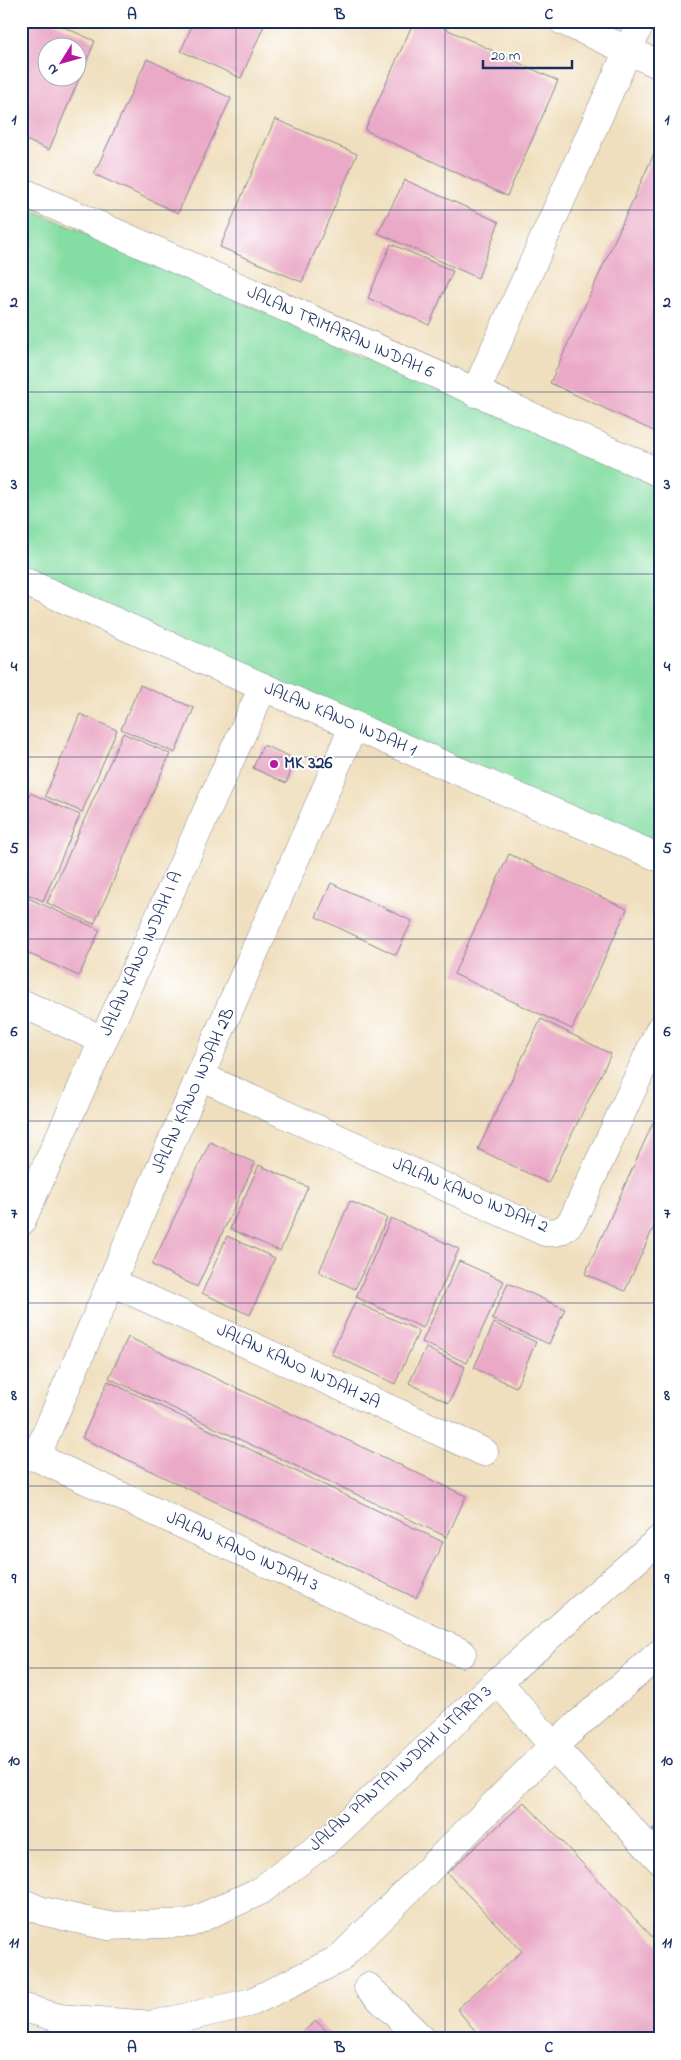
<svg xmlns="http://www.w3.org/2000/svg" width="681" height="2060" font-family="'Indie Flower',sans-serif">
<style>
.green{fill:#84dda2;stroke:#508680}
.building{fill:#eaa9c6;fill-rule:evenodd}
.lines{fill:none;stroke-linecap:round;stroke-linejoin:round}
.minor-casing{stroke:#86878e;stroke-width:29}
.minor{stroke:#fff;stroke-width:28}
.grid{fill:none;stroke:#1b2f5e;stroke-width:1;stroke-opacity:0.55}
.poi-dot{fill:#b5179e;stroke:#fff;stroke-width:2}
.labels{text-anchor:middle;dominant-baseline:central;stroke-width:4;stroke-linejoin:round;paint-order:stroke}
.street-label{font-size:18px;fill:#1b2f5e;stroke:#fff}
.poi-label{font-size:18px;font-weight:bold;fill:#1b2f5e;stroke:#fff;text-anchor:start}
.neatline{fill:none;stroke:#1b2f5e;stroke-width:2}
.grid-label{font-size:16px;text-anchor:middle;font-weight:bold;fill:#1b2f5e}
</style>
<rect width="100%" height="100%" fill="#fff"/>
<filter id="ink" filterUnits="userSpaceOnUse"><feTurbulence type="fractalNoise" baseFrequency=".02" numOctaves="2"/><feDisplacementMap in="SourceGraphic" scale="10" xChannelSelector="R" yChannelSelector="G"/><feConvolveMatrix kernelMatrix="1 2 1 2 8 2 1 2 1" color-interpolation-filters="sRGB"/></filter>
<filter id="wash" filterUnits="userSpaceOnUse"><feTurbulence type="fractalNoise" baseFrequency=".0096" numOctaves="4" result="noise"/><feDisplacementMap in="SourceGraphic" scale="20" xChannelSelector="R" yChannelSelector="G"/><feGaussianBlur stdDeviation="1.12" result="paint"/><feColorMatrix in="noise" values="0 0 0 0 0 0 0 0 0 0 0 0 0 0 0 0 0 1.4 0 .05"/><feComposite in="paint" operator="in"/></filter>
<g filter="url(#wash)">
<rect width="100%" height="100%" fill="#f0dfbe"/>
<!-- green -->
<path class="green" d="M 21,205 L 660,487 L 660,866 L 21,570 Z"/>
<g id="blocks">
<!-- building -->
<g class="building">
<path d="M 21,21 L 50,21 L 95,41 L 49,150 L 21,138 ZM 48,48 L 78,48 L 78,78 L 48,78 Z"/>
<path d="M 194,21 L 266,21 L 241,78 L 181,51 Z"/>
<path d="M 414,21 L 429,21 L 558,81 L 507,196 L 365,130 Z"/>
<path d="M 147,59 L 231,98 L 178,213 L 94,174 Z"/>
<path d="M 275,119 L 357,154 L 302,282 L 220,247 Z"/>
<path d="M 660,140 L 660,434 L 550,383 Z"/>
<path d="M 405,180 L 499,222 L 478,278 L 378,233 Z"/>
<path d="M 391,244 L 453,271 L 429,325 L 368,298 Z"/>
<path d="M 140,685 L 194,708 L 175,753 L 121,729 Z"/>
<path d="M 80,714 L 117,730 L 82,812 L 45,796 Z"/>
<path d="M 123,733 L 170,754 L 94,924 L 47,903 Z"/>
<path d="M 263,745 L 296,759 L 286,783 L 253,768 Z"/>
<path d="M 30,793 L 80,815 L 43,901 L 21,891 L 21,815 Z"/>
<path d="M 509,854 L 627,909 L 572,1029 L 454,974 Z"/>
<path d="M 331,883 L 412,921 L 396,955 L 316,917 Z"/>
<path d="M 21,895 L 100,930 L 79,976 L 21,950 Z"/>
<path d="M 541,1019 L 611,1054 L 548,1183 L 478,1149 Z"/>
<path d="M 660,1107 L 660,1213 L 625,1291 L 585,1274 Z"/>
<path d="M 210,1142 L 255,1163 L 197,1287 L 152,1265 Z"/>
<path d="M 259,1165 L 308,1187 L 280,1251 L 230,1229 Z"/>
<path d="M 350,1201 L 387,1218 L 355,1289 L 319,1272 Z"/>
<path d="M 391,1218 L 459,1249 L 423,1328 L 356,1297 Z"/>
<path d="M 227,1236 L 275,1258 L 250,1315 L 202,1293 Z"/>
<path d="M 459,1261 L 504,1281 L 467,1363 L 422,1342 Z"/>
<path d="M 508,1283 L 565,1309 L 549,1344 L 492,1319 Z"/>
<path d="M 355,1302 L 419,1331 L 395,1384 L 331,1354 Z"/>
<path d="M 494,1323 L 536,1342 L 516,1387 L 474,1368 Z"/>
<path d="M 660,1329 L 660,1345 L 654,1342 Z"/>
<path d="M 128,1337 L 466,1496 L 447,1537 L 109,1378 Z"/>
<path d="M 426,1348 L 465,1367 L 449,1403 L 409,1383 Z"/>
<path d="M 108,1381 L 443,1542 L 416,1598 L 82,1438 Z"/>
<path d="M 524,1802 L 660,1945 L 660,2039 L 482,2039 L 457,2009 L 522,1951 L 447,1873 Z"/>
<path d="M 660,1823 L 660,1837 L 652,1829 Z"/>
<path d="M 316,2021 L 335,2039 L 294,2039 Z"/>
</g>
</g>
</g>
<g filter="url(#ink)">
<use href="#blocks" fill-opacity="0" stroke="#86878e" stroke-width="1"/>
<g class="lines">
<!-- minor casing -->
<g class="minor-casing">
<g id="minor">
<path d="M 563,21 L 660,65"/>
<path d="M 21,191 L 660,473"/>
<path d="M 475,393 L 641,21"/>
<path d="M 21,580 L 263,687 L 660,858"/>
<path d="M 21,1003 L 103,1040"/>
<path d="M 200,1076 L 545,1232 C 559,1234 567,1229 574,1217 L 660,1029"/>
<path d="M 21,1222 L 263,687"/>
<path d="M 111,1282 L 484,1452"/>
<path d="M 21,1456 L 36,1457 L 462,1653"/>
<path d="M 36,1457 L 200,1076 L 354,725"/>
<path d="M 498,1681 L 553,1746 L 660,1860"/>
<path d="M 21,1902 L 42,1911 L 108,1926 L 190,1923 L 260,1891 L 332,1837 L 498,1681 L 660,1539"/>
<path d="M 368,1987 L 422,2039"/>
<path d="M 21,2007 L 59,2018 L 153,2025 L 252,2002 L 339,1959 L 553,1746 L 660,1653"/>
</g>
</g>
<!-- minor -->
<use href="#minor" class="minor"/>
</g>
</g>
<!-- grid -->
<path class="grid" d="M 236,21 L 236,2039M 445,21 L 445,2039M 21,210 L 660,210M 21,392 L 660,392M 21,574 L 660,574M 21,757 L 660,757M 21,939 L 660,939M 21,1121 L 660,1121M 21,1303 L 660,1303M 21,1486 L 660,1486M 21,1668 L 660,1668M 21,1850 L 660,1850"/>
<!-- markers -->
<circle class="poi-dot" cx="274" cy="764" r="5"/>
<g class="labels">
<!-- street labels -->
<g class="street-label">
<text transform="translate(340 333) rotate(24)">JALAN TRIMARAN INDAH 6</text>
<text transform="translate(340 720) rotate(23)">JALAN KANO INDAH 1</text>
<text transform="translate(142 954) rotate(-66)">JALAN KANO INDAH I A</text>
<text transform="translate(194 1091) rotate(-66)">JALAN KANO INDAH 2B</text>
<text transform="translate(470 1196) rotate(23)">JALAN KANO INDAH 2</text>
<text transform="translate(298 1367) rotate(25)">JALAN KANO INDAH 2A</text>
<text transform="translate(242 1552) rotate(25)">JALAN KANO INDAH 3</text>
<text transform="translate(401 1769) rotate(-42)">JALAN PANTAI INDAH UTARA 3</text>
</g>
<!-- poi labels -->
<g class="poi-label">
<text x="284" y="764">MK 326</text>
</g>
</g>
<!-- margin -->
<rect width="681" height="2060" fill="none" stroke="#fff" stroke-width="55"/>
<!-- north arrow -->
<g transform="translate(62 62) rotate(233)"><circle r="24" fill="#ffffff" stroke="#a4acbf"/>
<path d="M0-4L9 19L0 12L-9 19Z" fill="#b5179e"/>
<text y="-8" font-size="14" font-weight="bold" text-anchor="middle" fill="#1b2f5e">N</text>
</g>
<!-- scale -->
<path d="M483 60v8h89v-8" fill="none" stroke="#1b2f5e" stroke-width="2.5"/>
<text x="491" y="60" font-size="15" fill="#1b2f5e" stroke="#ffffff" stroke-width="4" paint-order="stroke">20 m</text>
<rect x="28" y="28" width="626" height="2004" class="neatline"/>
<g class="grid-label">
<text x="132" y="19">A</text>
<text x="340" y="19">B</text>
<text x="549" y="19">C</text>
<text x="14" y="124">1</text>
<text x="667" y="124">1</text>
<text x="14" y="307">2</text>
<text x="667" y="307">2</text>
<text x="14" y="489">3</text>
<text x="667" y="489">3</text>
<text x="14" y="671">4</text>
<text x="667" y="671">4</text>
<text x="14" y="853">5</text>
<text x="667" y="853">5</text>
<text x="14" y="1036">6</text>
<text x="667" y="1036">6</text>
<text x="14" y="1218">7</text>
<text x="667" y="1218">7</text>
<text x="14" y="1400">8</text>
<text x="667" y="1400">8</text>
<text x="14" y="1583">9</text>
<text x="667" y="1583">9</text>
<text x="14" y="1765">10</text>
<text x="667" y="1765">10</text>
<text x="14" y="1947">11</text>
<text x="667" y="1947">11</text>
<text x="132" y="2052">A</text>
<text x="340" y="2052">B</text>
<text x="549" y="2052">C</text>
</g>
</svg>
